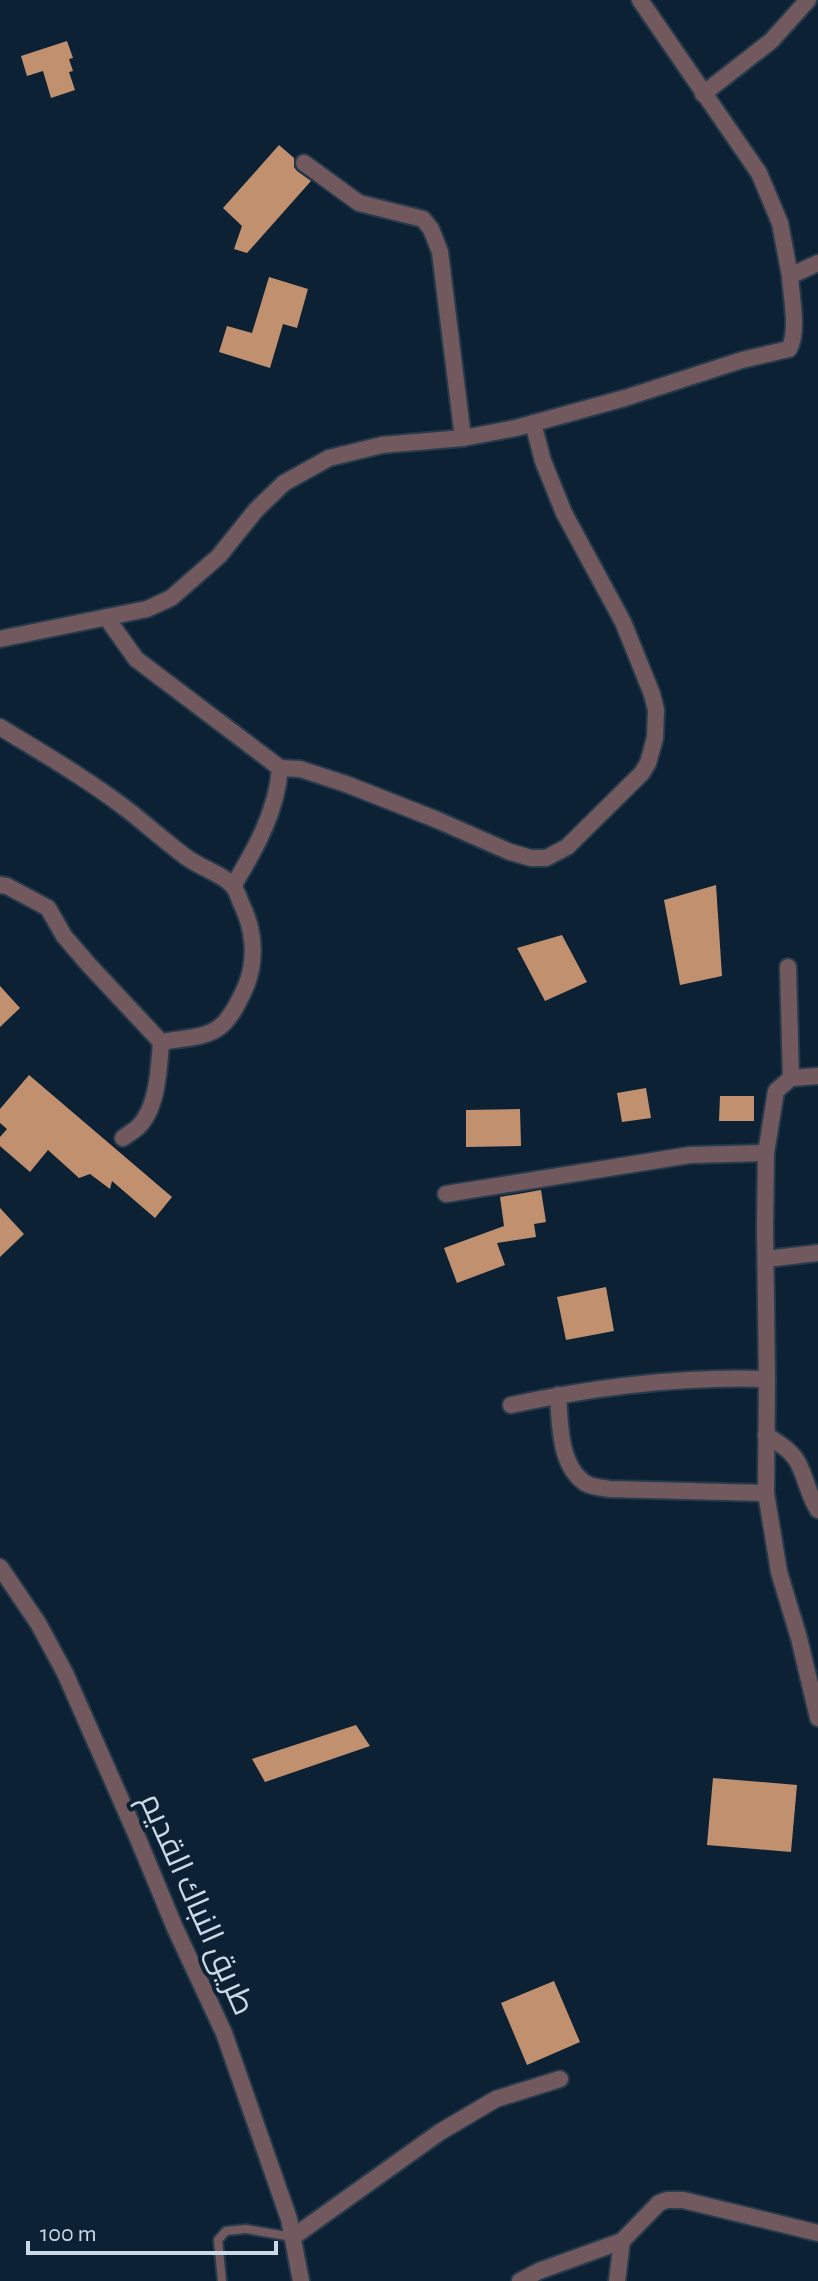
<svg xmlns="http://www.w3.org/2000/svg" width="818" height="2281" font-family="'Alegreya Sans',Cairo,sans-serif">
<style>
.building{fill:#c1916f}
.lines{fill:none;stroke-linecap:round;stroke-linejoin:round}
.lane-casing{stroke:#273b4d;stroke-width:12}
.street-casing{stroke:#273b4d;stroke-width:20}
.lane{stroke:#72595e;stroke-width:8}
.street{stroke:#72595e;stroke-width:16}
.labels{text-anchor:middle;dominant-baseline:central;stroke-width:8;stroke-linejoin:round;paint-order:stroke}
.street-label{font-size:32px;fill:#cbd8e5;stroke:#0c2134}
</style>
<rect width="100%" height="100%" fill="#0c2134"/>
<!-- building -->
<g class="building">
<path d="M 67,41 L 73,58 L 69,59 L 73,71 L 69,72 L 75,90 L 51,98 L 43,71 L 27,76 L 21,56 Z"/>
<path d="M 279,145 L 294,158 L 294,167 L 297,171 L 311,181 L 247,253 L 234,249 L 242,226 L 223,208 Z"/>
<path d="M 269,277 L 308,289 L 297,328 L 283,324 L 270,368 L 219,352 L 227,326 L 252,333 Z"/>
<path d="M 716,885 L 722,976 L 680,985 L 664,900 Z"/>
<path d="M 562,935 L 587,982 L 545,1001 L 517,948 Z"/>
<path d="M 0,986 L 20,1008 L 0,1027 Z"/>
<path d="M 29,1075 L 172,1197 L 155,1218 L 112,1181 L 110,1189 L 90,1174 L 79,1178 L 48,1150 L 30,1172 L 0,1146 L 0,1137 L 7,1129 L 0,1123 L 0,1109 Z"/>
<path d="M 646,1088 L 651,1118 L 622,1122 L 617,1093 Z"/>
<path d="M 720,1096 L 754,1096 L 754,1121 L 719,1121 Z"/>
<path d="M 520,1109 L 521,1146 L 466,1147 L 466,1110 Z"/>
<path d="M 541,1190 L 546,1222 L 534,1224 L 536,1237 L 497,1243 L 505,1265 L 457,1283 L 444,1248 L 504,1226 L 500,1197 Z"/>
<path d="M 0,1208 L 24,1234 L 0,1257 Z"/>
<path d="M 606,1287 L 614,1331 L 566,1340 L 557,1297 Z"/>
<path d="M 356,1725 L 370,1746 L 265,1782 L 252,1759 Z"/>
<path d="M 713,1778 L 797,1785 L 791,1852 L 707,1845 Z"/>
<path d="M 554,1981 L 580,2042 L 527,2065 L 501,2003 Z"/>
</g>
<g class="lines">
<!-- lane casing -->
<g class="lane-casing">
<path id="lane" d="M 222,2281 L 218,2240 L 226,2231 L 246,2229 L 292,2237"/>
</g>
<!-- street casing -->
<g class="street-casing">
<g id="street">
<path d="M 640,0 L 759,173 L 780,223 L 790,276"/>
<path d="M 703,94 L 771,41 L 808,0"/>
<path d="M 304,163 L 359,203 L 423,219 L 431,229 L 440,252 L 463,438"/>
<path d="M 106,617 L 136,659 L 280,768 C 277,811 255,850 233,886"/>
<path d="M 0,639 L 147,609 L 171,598 L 219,556 L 256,510 L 284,483 L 329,458 L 382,445 L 463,438 L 516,428 L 625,398 L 742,360 L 789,349 C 799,331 791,296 790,276 L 818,263"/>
<path d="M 0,727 C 44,754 89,780 129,811 C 148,826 167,843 186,857 C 199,867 224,875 233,886 C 237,891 239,898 241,903 C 254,929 257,959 246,986 C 223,1038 213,1034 161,1042"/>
<path d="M 280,768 L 300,769 L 346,784 L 435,819 L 510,852 L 531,858 L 546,858 L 567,847 L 642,773 L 648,763 L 655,738 L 656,710 L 652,694 L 623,622 L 564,513 L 543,461 L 533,423"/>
<path d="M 0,885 L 7,886 L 48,908 L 64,936 L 89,965 L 161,1042 C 159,1067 158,1108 138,1127 C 134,1131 128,1134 123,1138"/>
<path d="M 788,967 L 791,1078"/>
<path d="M 818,1076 L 791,1078 L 776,1091 L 766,1153 L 765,1227 L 767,1379 L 766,1493 L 779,1572 L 799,1638 L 818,1718"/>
<path d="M 446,1194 L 690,1155 L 766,1153"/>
<path d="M 766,1259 L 818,1253"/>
<path d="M 558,1395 C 560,1423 559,1465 585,1483 C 592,1487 602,1488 610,1489 L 766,1493"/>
<path d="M 511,1405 C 595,1387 682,1376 767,1379"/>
<path d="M 766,1435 C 779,1443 794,1452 800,1467 C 807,1482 809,1496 818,1510"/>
<path d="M 0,1567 L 38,1623 L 65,1673 L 136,1834 L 175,1928 L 224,2033 L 289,2219 L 301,2281"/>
<path d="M 293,2237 L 440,2132 L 496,2099 L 560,2079"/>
<path d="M 520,2281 L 539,2271 L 622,2241 L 659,2203 L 667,2200 L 683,2200 L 818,2233"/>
<path d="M 617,2281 L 622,2241"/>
</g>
</g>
<!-- lane -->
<use href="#lane" class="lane"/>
<!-- street -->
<use href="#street" class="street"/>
</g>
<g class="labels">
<!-- street labels -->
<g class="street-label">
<text transform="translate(197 1904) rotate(66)">طريق النباك القديم</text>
</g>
</g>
<!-- scale -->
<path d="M28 2241v12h248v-12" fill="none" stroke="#cbd8e5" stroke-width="4"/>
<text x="40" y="2241" font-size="24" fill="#cbd8e5" stroke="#0c2134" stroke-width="6" paint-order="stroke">100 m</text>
</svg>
